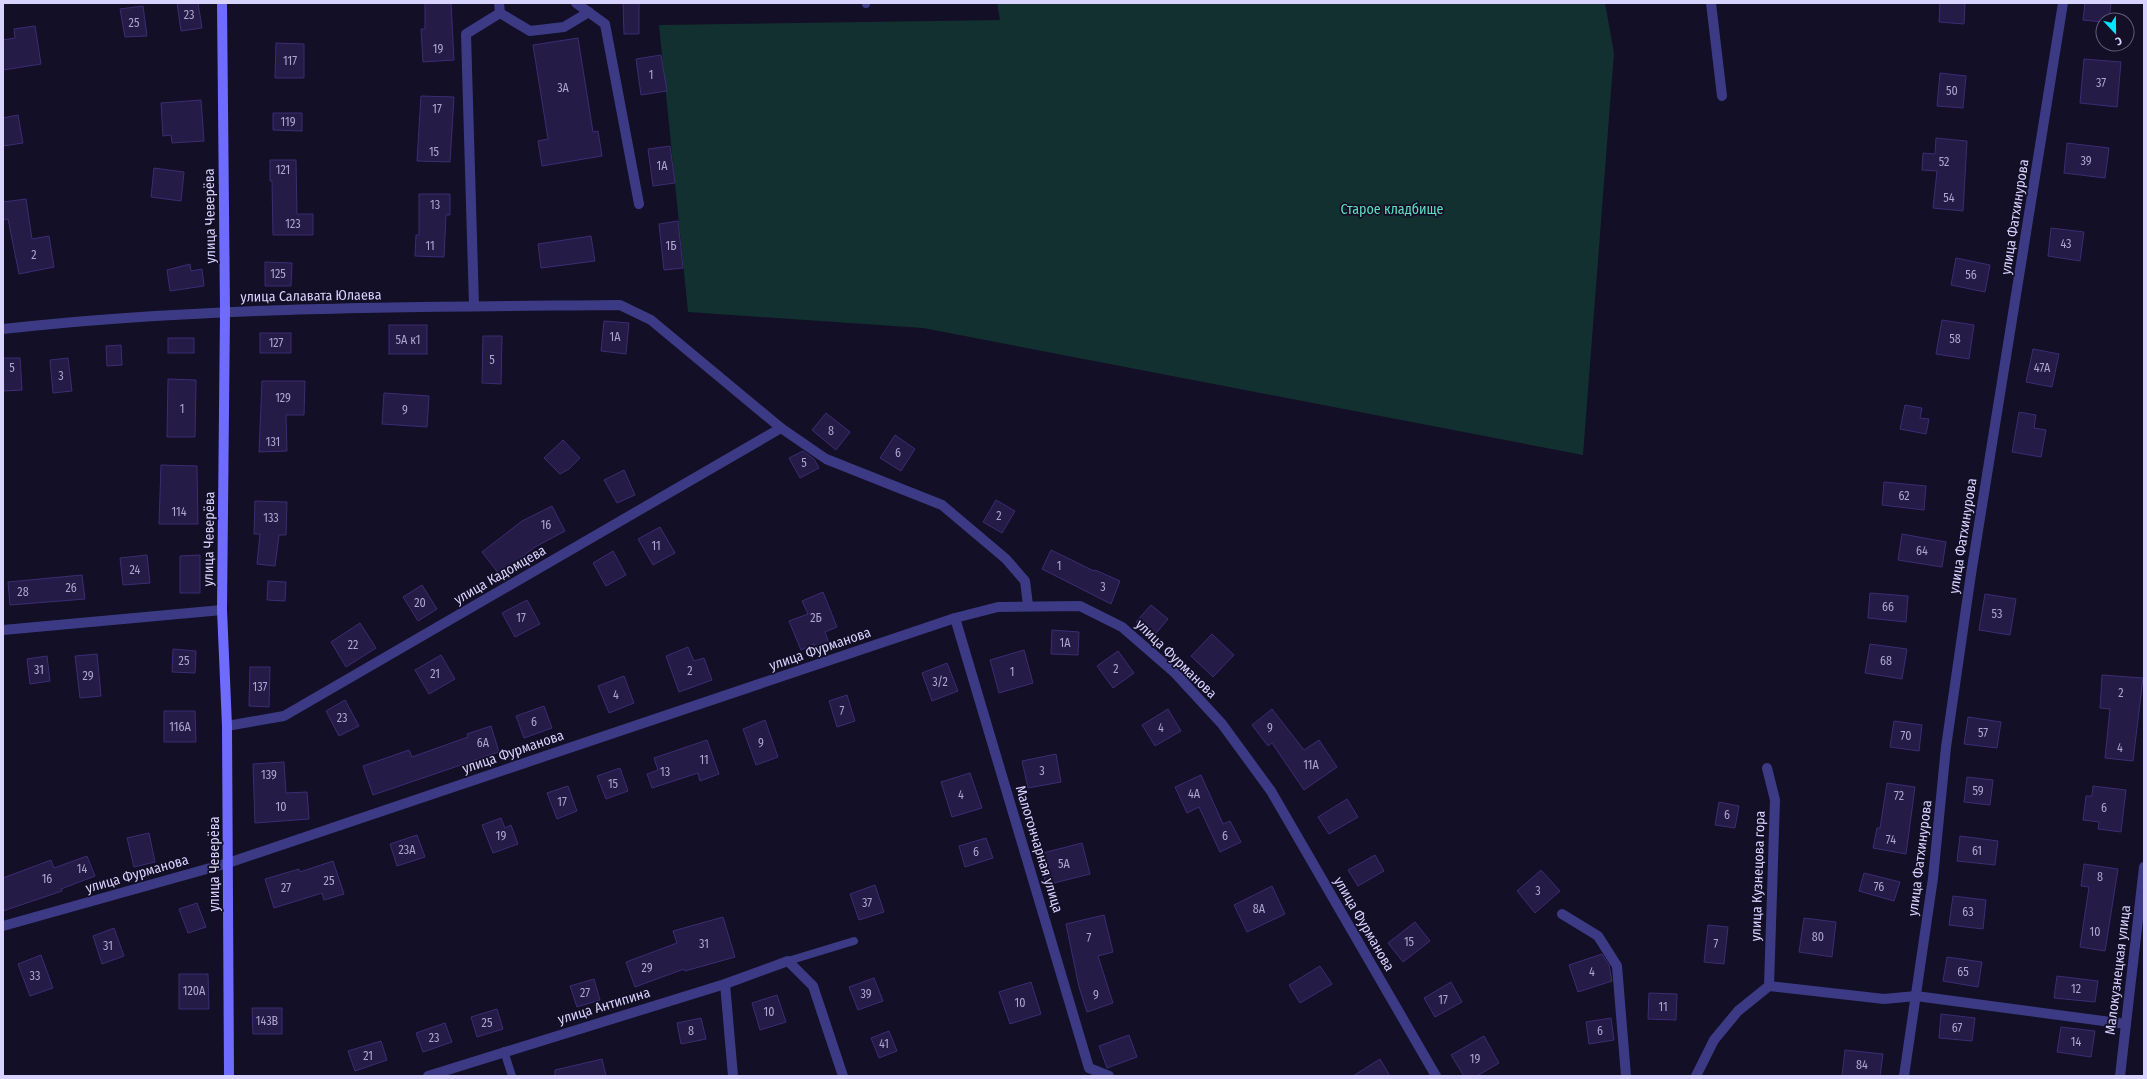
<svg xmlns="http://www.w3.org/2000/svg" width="2147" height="1079" font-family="'Fira Sans Condensed',sans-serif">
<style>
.green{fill:#12302f}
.building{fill:#241b47;stroke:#3b2d73}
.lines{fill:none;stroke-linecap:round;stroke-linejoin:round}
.lane{stroke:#3d3a85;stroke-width:8}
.street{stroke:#3d3a85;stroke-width:10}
.secondary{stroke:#6f6bff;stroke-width:10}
.labels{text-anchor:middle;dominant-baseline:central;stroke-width:3.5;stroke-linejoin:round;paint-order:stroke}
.number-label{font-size:12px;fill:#aca6d1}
.park-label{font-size:14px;fill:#5fe0c0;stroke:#130f26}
.street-label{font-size:14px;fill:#d9d4ff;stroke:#130f26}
</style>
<rect width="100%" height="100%" fill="#130f26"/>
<!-- green -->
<path class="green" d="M 997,3 L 1605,3 L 1614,53 L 1583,455 L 923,328 L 688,312 L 659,25 L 1000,20 Z"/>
<!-- building -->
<g class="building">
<path d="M 177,3 L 198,3 L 202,28 L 181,31 Z"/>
<path d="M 425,3 L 451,3 L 454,60 L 423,62 L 421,29 L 425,29 Z"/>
<path d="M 623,3 L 639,3 L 639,34 L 624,34 Z"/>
<path d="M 1940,3 L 1965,3 L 1964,24 L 1939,22 Z"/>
<path d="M 2085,3 L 2111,3 L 2109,20 L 2103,20 L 2103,22 L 2083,20 Z"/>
<path d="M 143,6 L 147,36 L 125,37 L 120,9 Z"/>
<path d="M 35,26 L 41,64 L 3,70 L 3,40 L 15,38 L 14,29 Z"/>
<path d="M 578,38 L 593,132 L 598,131 L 602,156 L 542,166 L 538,141 L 548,139 L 533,45 Z"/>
<path d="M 276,43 L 304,44 L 304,78 L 275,78 Z"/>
<path d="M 661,55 L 667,91 L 641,95 L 636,59 Z"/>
<path d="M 2084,59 L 2121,62 L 2117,107 L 2080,103 Z"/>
<path d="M 1940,73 L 1966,76 L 1963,108 L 1937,106 Z"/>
<path d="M 421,96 L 454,97 L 450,162 L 417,161 Z"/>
<path d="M 201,100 L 204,141 L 172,143 L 171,135 L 163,136 L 161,103 Z"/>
<path d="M 273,113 L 302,113 L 302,131 L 273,130 Z"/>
<path d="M 18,115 L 23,143 L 3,146 L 3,118 Z"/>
<path d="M 1936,138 L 1967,141 L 1963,211 L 1933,208 L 1937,171 L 1922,170 L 1923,153 L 1935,154 Z"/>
<path d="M 2067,143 L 2109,148 L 2105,178 L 2064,173 Z"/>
<path d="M 670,146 L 675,183 L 653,186 L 648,149 Z"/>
<path d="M 270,160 L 296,160 L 297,214 L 313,214 L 313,235 L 273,235 L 272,181 L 270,181 Z"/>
<path d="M 154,168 L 184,172 L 181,201 L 151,197 Z"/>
<path d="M 419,194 L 450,194 L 450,215 L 446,215 L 444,257 L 415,256 L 416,235 L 419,235 Z"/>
<path d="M 26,199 L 32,239 L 49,236 L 54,267 L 19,274 L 8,219 L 3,220 L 3,202 Z"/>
<path d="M 678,221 L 683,268 L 664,270 L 659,224 Z"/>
<path d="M 2051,228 L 2084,232 L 2080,261 L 2048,256 Z"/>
<path d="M 591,236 L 595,261 L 541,268 L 538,244 Z"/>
<path d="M 1956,258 L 1990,265 L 1985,292 L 1951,285 Z"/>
<path d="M 265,262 L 292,263 L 291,286 L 265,286 Z"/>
<path d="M 190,264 L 191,271 L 202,269 L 204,286 L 170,291 L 167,270 Z"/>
<path d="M 1942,320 L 1974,325 L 1969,359 L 1936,354 Z"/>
<path d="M 604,321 L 629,323 L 626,354 L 601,351 Z"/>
<rect x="389" y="325" width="38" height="29"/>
<rect x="260" y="333" width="31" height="20"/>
<path d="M 483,336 L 502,336 L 501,384 L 482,383 Z"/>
<rect x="168" y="338" width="26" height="15"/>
<path d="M 121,345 L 122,365 L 107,366 L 106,346 Z"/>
<path d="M 2033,349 L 2059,354 L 2052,387 L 2026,382 Z"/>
<path d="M 3,358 L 20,358 L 22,390 L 4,391 Z"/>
<path d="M 68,358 L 72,391 L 53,393 L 50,360 Z"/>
<path d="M 168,379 L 196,380 L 195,437 L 167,437 Z"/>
<path d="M 262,381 L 305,381 L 304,415 L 286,415 L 287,451 L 259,452 Z"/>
<path d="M 384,393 L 429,396 L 427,427 L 382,424 Z"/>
<path d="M 1905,405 L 1922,408 L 1920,418 L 1929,419 L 1926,434 L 1900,429 Z"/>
<path d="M 2019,412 L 2036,415 L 2034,428 L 2046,430 L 2041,457 L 2012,452 Z"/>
<path d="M 826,413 L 850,432 L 836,450 L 812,430 Z"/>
<path d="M 895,435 L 915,449 L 901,471 L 880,458 Z"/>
<path d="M 563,440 L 580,458 L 569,469 L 560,474 L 544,458 Z"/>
<path d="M 803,451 L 814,459 L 819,468 L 800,478 L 789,458 Z"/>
<path d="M 161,465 L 197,466 L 198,524 L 159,524 Z"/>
<path d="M 624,470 L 635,495 L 617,503 L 604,480 Z"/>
<path d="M 1884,482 L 1926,486 L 1924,510 L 1882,505 Z"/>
<path d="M 996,500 L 1015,511 L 1002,533 L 983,522 Z"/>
<path d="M 255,501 L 287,502 L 286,535 L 279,535 L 275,566 L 257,564 L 260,534 L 254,534 Z"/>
<path d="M 552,506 L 565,531 L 535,547 L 499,574 L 482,552 L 522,521 Z"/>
<path d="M 660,527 L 675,553 L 653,565 L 638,539 Z"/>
<path d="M 1902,534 L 1946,542 L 1942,567 L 1898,560 Z"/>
<path d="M 1051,550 L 1094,571 L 1095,570 L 1120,581 L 1111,604 L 1042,569 Z"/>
<path d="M 613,551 L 626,575 L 606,586 L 593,563 Z"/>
<path d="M 147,555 L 150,583 L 123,585 L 120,558 Z"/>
<path d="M 200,555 L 200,593 L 180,593 L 180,556 Z"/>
<path d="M 82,575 L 85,599 L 10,605 L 8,582 Z"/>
<path d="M 268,581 L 286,582 L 285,601 L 267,600 Z"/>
<path d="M 422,585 L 437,609 L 418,621 L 403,597 Z"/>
<path d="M 823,592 L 837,627 L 825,632 L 829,643 L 816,648 L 814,644 L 801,650 L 789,621 L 808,614 L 802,601 Z"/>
<path d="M 1870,593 L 1908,596 L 1906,622 L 1868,618 Z"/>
<path d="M 1985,594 L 2016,599 L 2010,635 L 1979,630 Z"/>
<path d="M 527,600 L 540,624 L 515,637 L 502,613 Z"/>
<path d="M 1151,605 L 1168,619 L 1153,637 L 1136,622 Z"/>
<path d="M 360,623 L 376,648 L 346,667 L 331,642 Z"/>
<path d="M 1052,630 L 1079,632 L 1078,655 L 1051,654 Z"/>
<path d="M 1212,634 L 1234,655 L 1213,677 L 1191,656 Z"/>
<path d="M 1870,644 L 1907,649 L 1902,679 L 1865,673 Z"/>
<path d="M 688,647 L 694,661 L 704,658 L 712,680 L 679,692 L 666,656 Z"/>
<path d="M 173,649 L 196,651 L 195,673 L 172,672 Z"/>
<path d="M 1024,650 L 1033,683 L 999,693 L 990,660 Z"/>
<path d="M 1118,651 L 1134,673 L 1113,688 L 1097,666 Z"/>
<path d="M 97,654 L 101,696 L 80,698 L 75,656 Z"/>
<path d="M 441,655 L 455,679 L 429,694 L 415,670 Z"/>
<path d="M 47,656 L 50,681 L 30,684 L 27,659 Z"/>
<path d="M 947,663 L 958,691 L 932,701 L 922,673 Z"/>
<path d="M 250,667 L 270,667 L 269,707 L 249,706 Z"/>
<path d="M 2102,675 L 2143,678 L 2133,761 L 2105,758 L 2110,709 L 2100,708 Z"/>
<path d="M 624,676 L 634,703 L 609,713 L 598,686 Z"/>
<path d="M 847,695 L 855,721 L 837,727 L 829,701 Z"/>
<path d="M 345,700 L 359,726 L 339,736 L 326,711 Z"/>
<path d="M 544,706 L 552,728 L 524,738 L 516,716 Z"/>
<path d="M 1168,709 L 1181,731 L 1155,746 L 1142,725 Z"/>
<path d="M 1272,709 L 1304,750 L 1319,740 L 1337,767 L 1304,790 L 1272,743 L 1268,746 L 1252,725 Z"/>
<path d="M 164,711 L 195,711 L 196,742 L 164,742 Z"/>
<path d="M 1968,717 L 2001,722 L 1997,748 L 1964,744 Z"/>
<path d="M 765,720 L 778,757 L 756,765 L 743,729 Z"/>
<path d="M 1894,721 L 1922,725 L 1919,751 L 1890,747 Z"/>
<path d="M 491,726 L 499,752 L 373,795 L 363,766 L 409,750 L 412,757 L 468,737 L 467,734 Z"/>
<path d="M 707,740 L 719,774 L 700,781 L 698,773 L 652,788 L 647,774 L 658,770 L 654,758 Z"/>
<path d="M 1056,754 L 1061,782 L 1028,788 L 1022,761 Z"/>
<path d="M 284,762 L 286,793 L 307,792 L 309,819 L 255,823 L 253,764 Z"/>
<path d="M 620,768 L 628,791 L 606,799 L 597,776 Z"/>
<path d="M 970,773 L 982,808 L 952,817 L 941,782 Z"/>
<path d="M 1201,775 L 1223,824 L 1230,821 L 1241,842 L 1220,852 L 1199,807 L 1187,813 L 1175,787 Z"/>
<path d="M 1967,777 L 1993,780 L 1990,805 L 1964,802 Z"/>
<path d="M 1887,783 L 1915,787 L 1906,854 L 1873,848 L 1877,828 L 1880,828 Z"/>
<path d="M 568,786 L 577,811 L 557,819 L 547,793 Z"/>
<path d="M 2093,786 L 2126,790 L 2121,832 L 2098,829 L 2099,822 L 2083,820 L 2086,796 L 2092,796 Z"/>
<path d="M 1347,799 L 1358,817 L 1329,834 L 1318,817 Z"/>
<path d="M 1719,802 L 1739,806 L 1735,828 L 1715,825 Z"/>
<path d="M 501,818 L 505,828 L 511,825 L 518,844 L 493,853 L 482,825 Z"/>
<path d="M 149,833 L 155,862 L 134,867 L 127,838 Z"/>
<path d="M 417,835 L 425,857 L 397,866 L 390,844 Z"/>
<path d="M 1960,836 L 1998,841 L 1995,865 L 1957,861 Z"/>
<path d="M 986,838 L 993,858 L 965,867 L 959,846 Z"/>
<path d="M 1082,843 L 1090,874 L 1046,885 L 1039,854 Z"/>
<path d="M 1375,855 L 1384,871 L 1358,886 L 1348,870 Z"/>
<path d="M 87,856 L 95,876 L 61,889 L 62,891 L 3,911 L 3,878 L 51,860 L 54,868 Z"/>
<path d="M 333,861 L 344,894 L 324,900 L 322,893 L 274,908 L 265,879 L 299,869 L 300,872 Z"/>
<path d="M 2084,864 L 2118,869 L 2105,951 L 2080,947 L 2089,887 L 2081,886 Z"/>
<path d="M 1541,870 L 1560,891 L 1535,913 L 1517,891 Z"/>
<path d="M 1864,873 L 1900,882 L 1894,901 L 1859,891 Z"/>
<path d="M 875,885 L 884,912 L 859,920 L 850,894 Z"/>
<path d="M 1272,886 L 1285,914 L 1247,932 L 1234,905 Z"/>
<path d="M 1953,896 L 1986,900 L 1983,929 L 1949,925 Z"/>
<path d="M 197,903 L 206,927 L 188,933 L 179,909 Z"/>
<path d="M 1104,915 L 1113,952 L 1098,956 L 1113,1003 L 1087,1012 L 1079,987 L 1066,924 Z"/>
<path d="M 723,917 L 735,957 L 685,971 L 684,969 L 635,987 L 626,962 L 677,943 L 673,931 Z"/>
<path d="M 1804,918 L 1836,922 L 1832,957 L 1799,952 Z"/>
<path d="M 1415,922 L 1430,941 L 1403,962 L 1388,943 Z"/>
<path d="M 1708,925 L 1728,927 L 1724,964 L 1704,962 Z"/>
<path d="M 114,928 L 124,956 L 102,964 L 93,936 Z"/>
<path d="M 1602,954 L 1609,965 L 1612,981 L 1578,992 L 1569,965 Z"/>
<path d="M 41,955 L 53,988 L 30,996 L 18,964 Z"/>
<path d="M 1947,957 L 1982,962 L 1978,987 L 1943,981 Z"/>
<path d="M 1320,966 L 1332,984 L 1300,1003 L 1289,985 Z"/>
<path d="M 179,974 L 208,974 L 209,1009 L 179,1009 Z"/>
<path d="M 2057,976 L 2098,981 L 2095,1002 L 2054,998 Z"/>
<path d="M 874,978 L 883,1001 L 858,1010 L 849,987 Z"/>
<path d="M 594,979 L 600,1000 L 577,1007 L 570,986 Z"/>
<path d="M 1031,982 L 1041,1014 L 1010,1024 L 999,992 Z"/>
<path d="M 1451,982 L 1462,1002 L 1435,1017 L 1424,998 Z"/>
<path d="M 1649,993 L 1677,994 L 1676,1020 L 1648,1019 Z"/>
<path d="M 777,995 L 786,1022 L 760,1030 L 752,1003 Z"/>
<path d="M 252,1008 L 282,1008 L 282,1034 L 253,1034 Z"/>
<path d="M 497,1009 L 503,1029 L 477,1037 L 471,1017 Z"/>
<path d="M 1941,1014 L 1975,1018 L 1972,1041 L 1939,1038 Z"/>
<path d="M 701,1018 L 706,1039 L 681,1044 L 677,1023 Z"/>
<path d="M 1611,1018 L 1614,1040 L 1589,1044 L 1586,1022 Z"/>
<path d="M 445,1023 L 452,1042 L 423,1052 L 416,1033 Z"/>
<path d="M 2061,1027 L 2095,1031 L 2091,1057 L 2057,1052 Z"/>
<path d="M 889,1031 L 897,1051 L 879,1058 L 871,1038 Z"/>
<path d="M 1129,1035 L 1137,1057 L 1107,1068 L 1099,1046 Z"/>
<path d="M 1484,1036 L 1499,1063 L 1477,1076 L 1464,1076 L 1451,1055 Z"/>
<path d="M 381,1041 L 387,1060 L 355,1071 L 348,1051 Z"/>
<path d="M 1845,1050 L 1883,1054 L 1880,1076 L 1842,1076 Z"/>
<path d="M 602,1059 L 606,1076 L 555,1076 L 555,1070 Z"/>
<path d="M 1380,1059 L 1390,1076 L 1353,1076 Z"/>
</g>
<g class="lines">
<!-- lane -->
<g class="lane">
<path d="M 866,3 L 866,4"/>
<path d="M 788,961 L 854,941"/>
<path d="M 504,1051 L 512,1076"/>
</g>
<!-- street -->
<g class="street">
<path d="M 576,3 L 605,24 L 639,204"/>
<path d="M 1711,3 L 1722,96"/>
<path d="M 500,13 L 530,31 L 564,27 L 589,12"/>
<path d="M 474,306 L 466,34 L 500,13 L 499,3"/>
<path d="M 3,329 C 208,306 414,307 620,305 L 651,320 L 781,428 L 826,459 L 942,505 L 1006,559 L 1025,581 L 1028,605"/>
<path d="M 955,618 L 1089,1068 L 1109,1076"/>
<path d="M 3,630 L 222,610"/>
<path d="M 227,726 L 284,716 L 781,428"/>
<path d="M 1767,768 L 1775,800 L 1769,986"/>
<path d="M 1562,914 L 1598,936 L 1617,966 L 1626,1076"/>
<path d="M 3,926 L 228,863 L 955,618 L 998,607 L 1080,606 L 1122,627 L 1175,673 L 1222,724 L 1271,791 L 1436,1076"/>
<path d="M 725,984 L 733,1076"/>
<path d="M 428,1076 L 725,984 L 788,961 L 813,986 L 843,1076"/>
<path d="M 1696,1076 L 1714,1040 L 1738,1011 L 1769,986 L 1884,999 L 1916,996 L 2126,1024"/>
<path d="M 1904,1076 L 1933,878 L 1946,747 L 1971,574 L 2063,3"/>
<path d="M 2120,1076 L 2144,867"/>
</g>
<!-- secondary -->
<path class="secondary" d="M 222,3 L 225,311 L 222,610 L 227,726 L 229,1076"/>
</g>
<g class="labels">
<!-- number labels -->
<g class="number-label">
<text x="189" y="15">23</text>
<text x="134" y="23">25</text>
<text x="438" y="49">19</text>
<text x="290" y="61">117</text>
<text x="651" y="75">1</text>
<text x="2101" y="83">37</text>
<text x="563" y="88">3А</text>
<text x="1952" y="91">50</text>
<text x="437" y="109">17</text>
<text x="288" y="122">119</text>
<text x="434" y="152">15</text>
<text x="2086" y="161">39</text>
<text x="1944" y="162">52</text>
<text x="662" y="166">1А</text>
<text x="283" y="170">121</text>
<text x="1949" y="198">54</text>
<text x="435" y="205">13</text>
<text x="293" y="224">123</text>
<text x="2066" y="244">43</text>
<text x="430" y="246">11</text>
<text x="671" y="246">1Б</text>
<text x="34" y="255">2</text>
<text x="278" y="274">125</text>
<text x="1971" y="275">56</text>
<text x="615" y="337">1А</text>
<text x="1955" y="339">58</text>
<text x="408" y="340">5А к1</text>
<text x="276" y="343">127</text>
<text x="492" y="360">5</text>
<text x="12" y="368">5</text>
<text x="2042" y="368">47А</text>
<text x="61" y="376">3</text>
<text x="283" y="398">129</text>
<text x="182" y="409">1</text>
<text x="405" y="410">9</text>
<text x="831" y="431">8</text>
<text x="273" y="442">131</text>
<text x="898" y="453">6</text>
<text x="804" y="463">5</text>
<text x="1904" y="496">62</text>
<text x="179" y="512">114</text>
<text x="999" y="516">2</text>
<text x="271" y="518">133</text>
<text x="546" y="525">16</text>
<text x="656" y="546">11</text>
<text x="1922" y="551">64</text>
<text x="1059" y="566">1</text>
<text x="135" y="570">24</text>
<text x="1103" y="587">3</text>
<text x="71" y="588">26</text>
<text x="23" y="592">28</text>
<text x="420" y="603">20</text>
<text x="1888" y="607">66</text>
<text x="1997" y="614">53</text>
<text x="521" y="618">17</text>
<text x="816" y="618">2Б</text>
<text x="1065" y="643">1А</text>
<text x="353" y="645">22</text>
<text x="184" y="661">25</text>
<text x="1886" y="661">68</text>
<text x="1116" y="669">2</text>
<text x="39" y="670">31</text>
<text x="690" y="671">2</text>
<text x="1012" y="672">1</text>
<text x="435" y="674">21</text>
<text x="88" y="676">29</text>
<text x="940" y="682">3/2</text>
<text x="260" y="687">137</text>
<text x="2121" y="693">2</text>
<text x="616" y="695">4</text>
<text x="842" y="711">7</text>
<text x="342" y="718">23</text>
<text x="534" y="722">6</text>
<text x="180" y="727">116А</text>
<text x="1161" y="728">4</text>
<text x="1270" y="728">9</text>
<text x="1983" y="733">57</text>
<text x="1906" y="736">70</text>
<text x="483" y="743">6А</text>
<text x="761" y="743">9</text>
<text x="2120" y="748">4</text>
<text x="704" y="760">11</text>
<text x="1311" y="765">11А</text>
<text x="1042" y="771">3</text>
<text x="665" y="772">13</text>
<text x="269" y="775">139</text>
<text x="613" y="784">15</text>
<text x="1978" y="791">59</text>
<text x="1194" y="794">4А</text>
<text x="961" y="795">4</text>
<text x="1899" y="796">72</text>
<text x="562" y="802">17</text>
<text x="281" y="807">10</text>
<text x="2104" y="808">6</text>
<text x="1727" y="815">6</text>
<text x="501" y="836">19</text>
<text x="1225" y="836">6</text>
<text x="1891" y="840">74</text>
<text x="407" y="850">23А</text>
<text x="1977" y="851">61</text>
<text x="976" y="852">6</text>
<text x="1064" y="864">5А</text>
<text x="82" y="869">14</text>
<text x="2100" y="877">8</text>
<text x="47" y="879">16</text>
<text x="329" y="881">25</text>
<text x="1879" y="887">76</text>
<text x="286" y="888">27</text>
<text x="1538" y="891">3</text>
<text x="867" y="903">37</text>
<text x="1259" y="909">8А</text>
<text x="1968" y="912">63</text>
<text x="2095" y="932">10</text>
<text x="1818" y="937">80</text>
<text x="1089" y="938">7</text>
<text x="1409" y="942">15</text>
<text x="704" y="944">31</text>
<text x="1716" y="944">7</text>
<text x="108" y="946">31</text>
<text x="647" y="968">29</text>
<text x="1592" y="972">4</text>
<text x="1963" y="972">65</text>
<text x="35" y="976">33</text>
<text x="2076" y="989">12</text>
<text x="194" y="991">120А</text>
<text x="585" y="993">27</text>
<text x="866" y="994">39</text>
<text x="1096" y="995">9</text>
<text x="1443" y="1000">17</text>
<text x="1020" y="1003">10</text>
<text x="1663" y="1007">11</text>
<text x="769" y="1012">10</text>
<text x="267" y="1021">143В</text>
<text x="487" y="1023">25</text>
<text x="1957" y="1028">67</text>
<text x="691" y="1031">8</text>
<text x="1600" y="1031">6</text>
<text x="434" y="1038">23</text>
<text x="2076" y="1042">14</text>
<text x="884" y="1044">41</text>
<text x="368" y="1056">21</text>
<text x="1475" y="1059">19</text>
<text x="1862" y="1065">84</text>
</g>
<!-- park labels -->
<g class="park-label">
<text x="1392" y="209">Старое кладбище</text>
</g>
<!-- street labels -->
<g class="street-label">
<text transform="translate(210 216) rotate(-91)">улица Чеверёва</text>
<text transform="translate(2015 217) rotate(-81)">улица Фатхинурова</text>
<text transform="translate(311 296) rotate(-1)">улица Салавата Юлаева</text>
<text transform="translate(1963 536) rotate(-81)">улица Фатхинурова</text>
<text transform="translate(209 539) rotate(-89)">улица Чеверёва</text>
<text transform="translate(500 575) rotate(-30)">улица Кадомцева</text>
<text transform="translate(820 649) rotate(-19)">улица Фурманова</text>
<text transform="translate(1176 659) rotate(44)">улица Фурманова</text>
<text transform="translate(513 752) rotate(-19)">улица Фурманова</text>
<text transform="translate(1039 849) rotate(73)">Малогончарная улица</text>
<text transform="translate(1920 858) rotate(-83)">улица Фатхинурова</text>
<text transform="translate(214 864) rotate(-90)">улица Чеверёва</text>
<text transform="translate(137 874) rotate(-16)">улица Фурманова</text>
<text transform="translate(1758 876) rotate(-88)">улица Кузнецова гора</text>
<text transform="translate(1364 924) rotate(60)">улица Фурманова</text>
<text transform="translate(2118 970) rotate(-83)">Малокузнецкая улица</text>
<text transform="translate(604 1006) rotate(-17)">улица Антипина</text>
</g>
</g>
<!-- border -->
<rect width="2147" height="1079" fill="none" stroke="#d9d4ff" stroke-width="8"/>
<!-- north arrow -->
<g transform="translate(2115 32) rotate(158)"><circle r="19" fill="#130f26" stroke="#625e7d"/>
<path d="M0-3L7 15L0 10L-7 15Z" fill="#00e5ff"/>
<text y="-6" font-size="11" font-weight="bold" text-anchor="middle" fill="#d9d4ff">С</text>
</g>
</svg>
